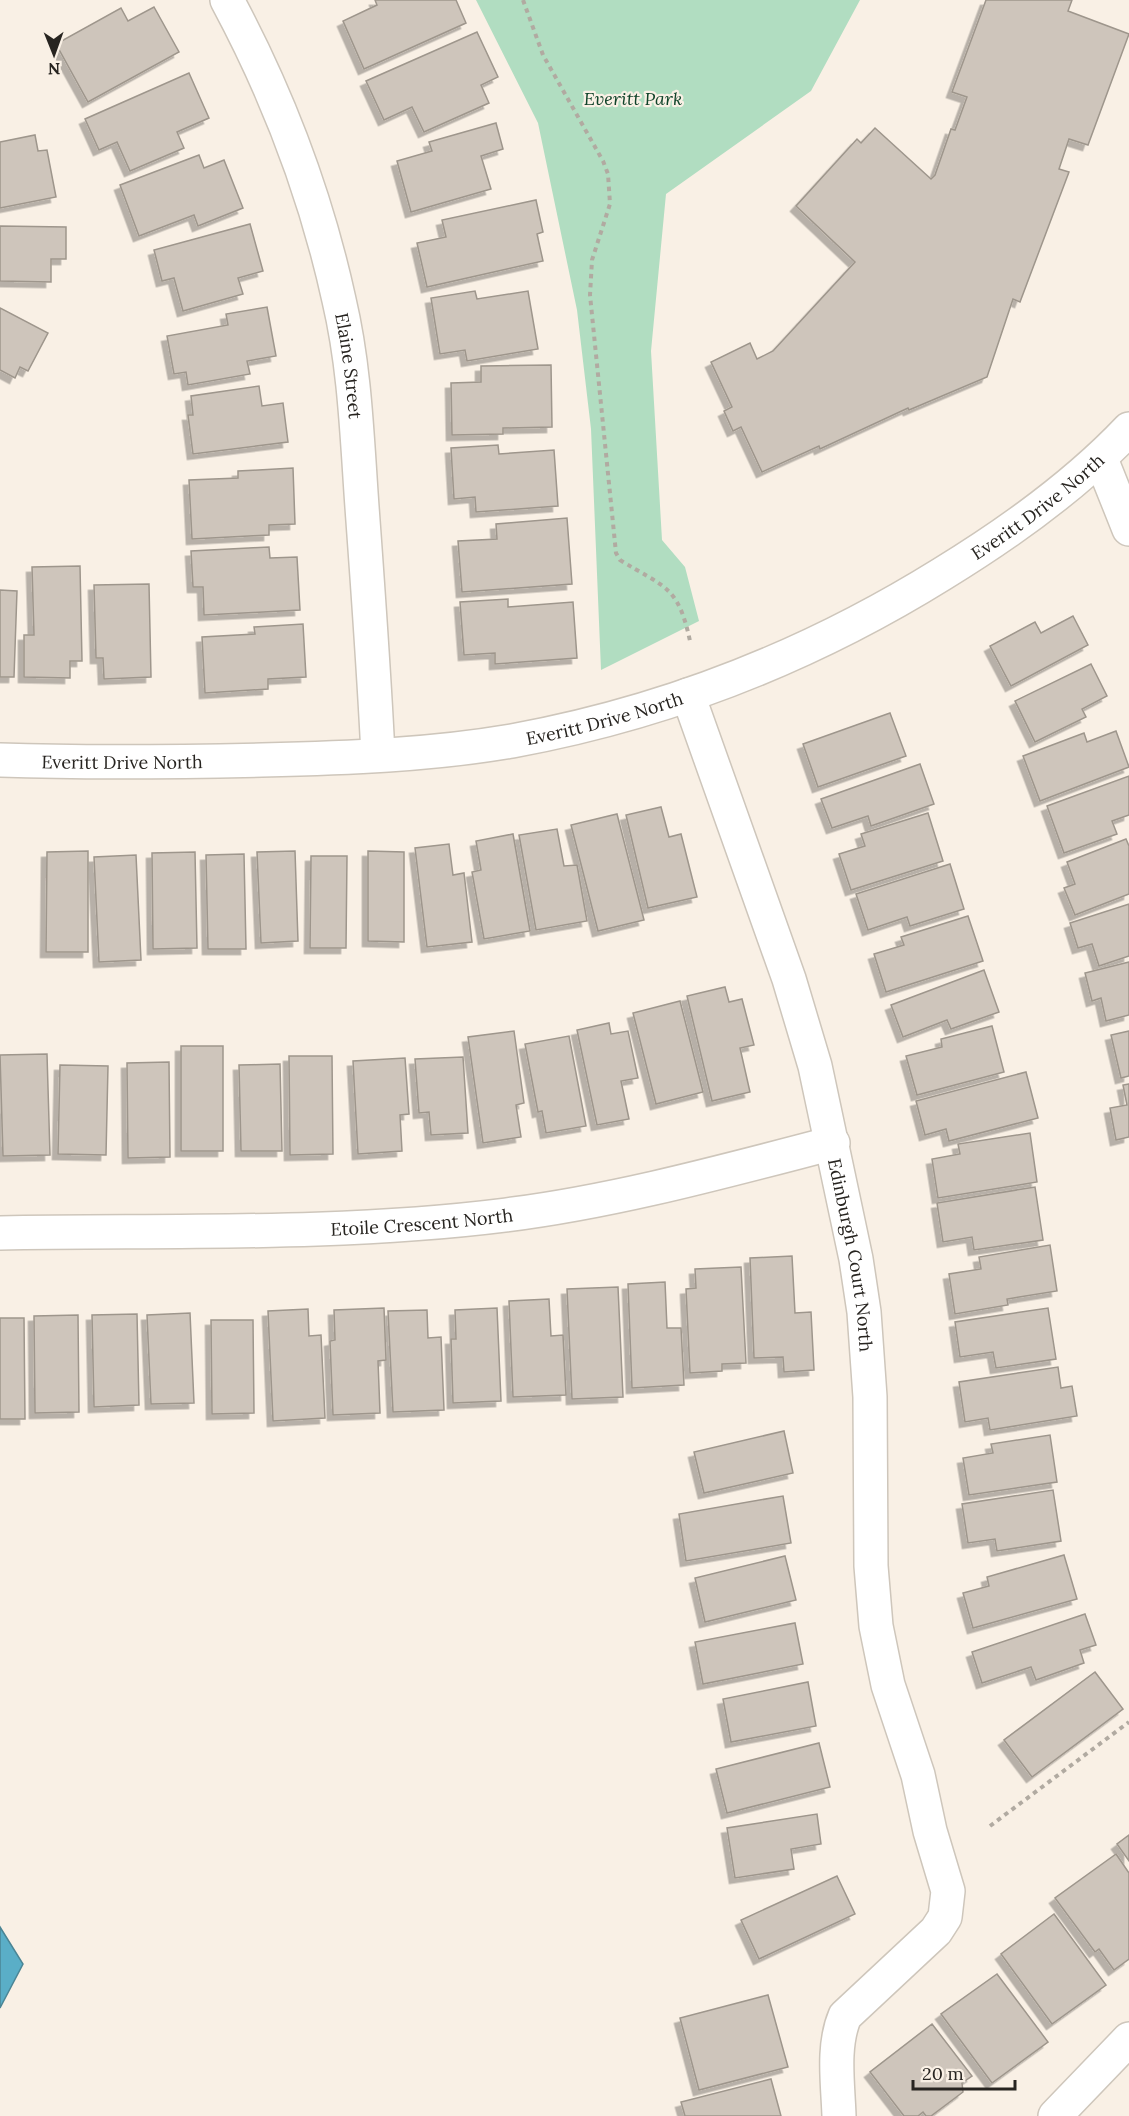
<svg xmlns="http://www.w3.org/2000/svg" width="1129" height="2116" font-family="Lora,serif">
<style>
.green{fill:#b1ddc1}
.water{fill:#5aaec7;stroke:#4b8595;stroke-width:1.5}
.building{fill:#cec5bb;stroke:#9e968c;stroke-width:1.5;filter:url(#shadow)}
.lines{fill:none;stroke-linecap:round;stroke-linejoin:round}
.minor-casing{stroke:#cec6bb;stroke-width:36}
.path{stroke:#b1aaa1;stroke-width:4;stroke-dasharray:4.5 4.5;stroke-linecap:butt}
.minor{stroke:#fff;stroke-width:33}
.labels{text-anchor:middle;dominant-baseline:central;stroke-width:4.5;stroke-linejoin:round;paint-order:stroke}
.park-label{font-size:18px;font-style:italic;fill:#0f4329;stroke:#f9f0e5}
.street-label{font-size:18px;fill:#272420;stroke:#f9f0e5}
</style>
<defs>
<filter id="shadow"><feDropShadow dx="-5.5" dy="5.5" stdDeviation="0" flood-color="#0004"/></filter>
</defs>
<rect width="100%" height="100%" fill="#f9f0e5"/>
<!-- green -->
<path class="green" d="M 476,0 L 860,0 L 811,91 L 666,194 L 651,351 L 662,540 L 685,567 L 699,621 L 601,670 L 591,429 L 577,310 L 538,123 Z"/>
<!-- water -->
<path class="water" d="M 0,1927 L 23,1964 L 0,2008 Z"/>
<!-- building -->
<g class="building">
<path d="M 375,0 L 456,0 L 466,23 L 364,69 L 343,21 L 377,5 Z"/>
<path d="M 986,0 L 1072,0 L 1068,11 L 1129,34 L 1088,145 L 1069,139 L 1059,169 L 1069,172 L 1020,302 L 1013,299 L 987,377 L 909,410 L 908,408 L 820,449 L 819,446 L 762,472 L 741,427 L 733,431 L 724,411 L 732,407 L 711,362 L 750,343 L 757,359 L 773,351 L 855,262 L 796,206 L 857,139 L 861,143 L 875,128 L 931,179 L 935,175 L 951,129 L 955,130 L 967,97 L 952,92 Z"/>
<path d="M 154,7 L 179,52 L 88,102 L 56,44 L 121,8 L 128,21 Z"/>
<path d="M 477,32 L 498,77 L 481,85 L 489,103 L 424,132 L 412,107 L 384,120 L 366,81 Z"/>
<path d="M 189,73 L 209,118 L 177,132 L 184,148 L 130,171 L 117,142 L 99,150 L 85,119 Z"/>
<path d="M 496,123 L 503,149 L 481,156 L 491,189 L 411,212 L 397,161 L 432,151 L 429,142 Z"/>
<path d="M 35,135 L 38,151 L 47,150 L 56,197 L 0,208 L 0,142 Z"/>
<path d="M 199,155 L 204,168 L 224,160 L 243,208 L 198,226 L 194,215 L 139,236 L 120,185 Z"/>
<path d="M 536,200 L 543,232 L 537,234 L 543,261 L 427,287 L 417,243 L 446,237 L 442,220 Z"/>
<path d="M 250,224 L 263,271 L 238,278 L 243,294 L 183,311 L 174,278 L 162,281 L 154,250 Z"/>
<path d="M 0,226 L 66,227 L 66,259 L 51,259 L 51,282 L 0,281 Z"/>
<path d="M 475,291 L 477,299 L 528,291 L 538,349 L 467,361 L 465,350 L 440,354 L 431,298 Z"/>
<path d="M 267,307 L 276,356 L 247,361 L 250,374 L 188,385 L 186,372 L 174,374 L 167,336 L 228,325 L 226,314 Z"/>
<path d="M 0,308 L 48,333 L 28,371 L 20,367 L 15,378 L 0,370 Z"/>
<path d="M 551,365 L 552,427 L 503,428 L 503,434 L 452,435 L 451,383 L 481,382 L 481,366 Z"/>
<path d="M 259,386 L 262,406 L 283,403 L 288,442 L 193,454 L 188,415 L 193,415 L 191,396 Z"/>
<path d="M 498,445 L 499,454 L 554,450 L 558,506 L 476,512 L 475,497 L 454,499 L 451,448 Z"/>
<path d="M 293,468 L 295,524 L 269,525 L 269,535 L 192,539 L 189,480 L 238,478 L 238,471 Z"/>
<path d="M 567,518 L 572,584 L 462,592 L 458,541 L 497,539 L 496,524 Z"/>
<path d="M 269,547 L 270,558 L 297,557 L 300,610 L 204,615 L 203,587 L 193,587 L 191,551 Z"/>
<path d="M 80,566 L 82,661 L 70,661 L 70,678 L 24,677 L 24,635 L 34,635 L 32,567 Z"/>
<path d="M 149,584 L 151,677 L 104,679 L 103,658 L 96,658 L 94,585 Z"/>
<path d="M 0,590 L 17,591 L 14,677 L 0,677 Z"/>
<path d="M 508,599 L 508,607 L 573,602 L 577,658 L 495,664 L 495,653 L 464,655 L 460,602 Z"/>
<path d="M 1073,616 L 1088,645 L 1011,686 L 990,646 L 1035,622 L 1041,633 Z"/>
<path d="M 303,624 L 306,677 L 268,679 L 268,689 L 205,693 L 202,637 L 255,634 L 254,627 Z"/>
<path d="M 1091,664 L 1107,696 L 1082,709 L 1086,717 L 1035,742 L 1015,701 Z"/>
<path d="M 890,713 L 906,756 L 818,787 L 803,744 Z"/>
<path d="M 1116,731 L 1129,767 L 1040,801 L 1023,756 L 1084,733 L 1087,742 Z"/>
<path d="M 920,764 L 934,804 L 871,826 L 868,816 L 832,828 L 821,799 Z"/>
<path d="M 1129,776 L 1129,815 L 1112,821 L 1117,834 L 1064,853 L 1047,806 Z"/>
<path d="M 661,807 L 669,837 L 681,834 L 697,897 L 648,908 L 626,815 Z"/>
<path d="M 928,813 L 943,861 L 851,890 L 839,854 L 865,846 L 861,834 Z"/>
<path d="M 617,814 L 644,920 L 598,931 L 571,825 Z"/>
<path d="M 557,829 L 564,866 L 577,865 L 587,921 L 536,930 L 519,835 Z"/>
<path d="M 513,834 L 530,931 L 484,939 L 472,872 L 481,870 L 476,841 Z"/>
<path d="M 1126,839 L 1129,846 L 1129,894 L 1075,915 L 1064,888 L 1075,884 L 1067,862 Z"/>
<path d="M 449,844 L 453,875 L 464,873 L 472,942 L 427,947 L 415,848 Z"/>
<path d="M 88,851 L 88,952 L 46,952 L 47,852 Z"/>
<path d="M 295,851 L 298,941 L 261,943 L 257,852 Z"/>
<path d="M 368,851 L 404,852 L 404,942 L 368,941 Z"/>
<path d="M 195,852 L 197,948 L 153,949 L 152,853 Z"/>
<path d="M 244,854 L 246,949 L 208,949 L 206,855 Z"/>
<path d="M 136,855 L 141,960 L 99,962 L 94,857 Z"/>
<path d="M 311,856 L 347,856 L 346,948 L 310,948 Z"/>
<path d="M 950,864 L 964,909 L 910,926 L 907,917 L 868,930 L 856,894 Z"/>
<path d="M 1129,904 L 1129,956 L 1099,966 L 1092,944 L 1078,948 L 1070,923 Z"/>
<path d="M 968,916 L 983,961 L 886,992 L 874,954 L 904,945 L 901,937 Z"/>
<path d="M 1129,962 L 1129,1015 L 1106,1021 L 1101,998 L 1092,1001 L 1085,973 Z"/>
<path d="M 984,970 L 999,1012 L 951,1029 L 947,1020 L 903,1037 L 891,1005 Z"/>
<path d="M 725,987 L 729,1002 L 742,999 L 754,1045 L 740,1048 L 750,1092 L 712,1101 L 687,996 Z"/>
<path d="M 680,1001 L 703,1092 L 656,1104 L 633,1013 Z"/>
<path d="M 609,1023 L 611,1034 L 628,1031 L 638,1078 L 621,1081 L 629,1119 L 597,1125 L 577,1030 Z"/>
<path d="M 992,1026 L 1004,1072 L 917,1095 L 906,1056 L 942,1047 L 941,1039 Z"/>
<path d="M 514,1031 L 524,1103 L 516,1105 L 521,1137 L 483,1143 L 468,1037 Z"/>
<path d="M 1129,1031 L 1129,1076 L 1121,1078 L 1111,1035 Z"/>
<path d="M 569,1036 L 586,1126 L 546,1133 L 542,1111 L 538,1112 L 525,1044 Z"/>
<rect x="181" y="1046" width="42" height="105"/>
<path d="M 47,1054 L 50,1155 L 3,1156 L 0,1055 Z"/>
<path d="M 289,1056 L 332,1056 L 333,1154 L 290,1155 Z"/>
<path d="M 463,1057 L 468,1133 L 431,1135 L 429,1112 L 419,1113 L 415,1059 Z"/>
<path d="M 405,1058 L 409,1114 L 400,1115 L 402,1151 L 358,1154 L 353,1061 Z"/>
<path d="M 169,1062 L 170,1157 L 128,1158 L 127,1063 Z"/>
<path d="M 280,1064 L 282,1151 L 241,1151 L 239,1065 Z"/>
<path d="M 60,1065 L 108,1066 L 106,1155 L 58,1154 Z"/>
<path d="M 1026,1072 L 1038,1118 L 949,1141 L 946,1129 L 925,1135 L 916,1101 Z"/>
<path d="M 1129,1084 L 1129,1137 L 1116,1140 L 1110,1108 L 1127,1105 L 1123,1085 Z"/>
<path d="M 1030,1133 L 1037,1182 L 938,1198 L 932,1159 L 960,1154 L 958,1144 Z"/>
<path d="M 1035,1187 L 1043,1240 L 974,1250 L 972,1237 L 943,1242 L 937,1203 Z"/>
<path d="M 1050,1245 L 1057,1291 L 1007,1299 L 1008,1305 L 955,1314 L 949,1274 L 981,1269 L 979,1257 Z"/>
<path d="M 792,1256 L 795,1313 L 811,1312 L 814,1370 L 784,1372 L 783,1357 L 754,1358 L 750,1258 Z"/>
<path d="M 741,1267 L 746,1363 L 722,1364 L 722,1371 L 690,1373 L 686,1289 L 696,1288 L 695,1269 Z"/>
<path d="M 665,1282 L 667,1328 L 681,1328 L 684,1385 L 632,1388 L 628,1284 Z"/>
<path d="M 618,1287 L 623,1397 L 572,1399 L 567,1289 Z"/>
<path d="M 549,1299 L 551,1336 L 563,1335 L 566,1395 L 513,1397 L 509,1301 Z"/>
<path d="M 384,1308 L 386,1360 L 378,1361 L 380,1413 L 333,1415 L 330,1341 L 335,1340 L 334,1310 Z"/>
<path d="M 497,1308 L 501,1401 L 453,1403 L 451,1339 L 456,1339 L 455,1310 Z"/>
<path d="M 1048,1308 L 1056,1359 L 996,1368 L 993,1352 L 960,1357 L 955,1322 Z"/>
<path d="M 308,1309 L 309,1336 L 321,1335 L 325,1418 L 273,1421 L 268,1311 Z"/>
<path d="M 427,1310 L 428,1338 L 441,1337 L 444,1410 L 393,1412 L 388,1311 Z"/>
<path d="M 190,1313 L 194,1403 L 151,1404 L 147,1315 Z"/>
<path d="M 137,1314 L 139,1405 L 94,1407 L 92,1315 Z"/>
<path d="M 78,1315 L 79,1412 L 35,1413 L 34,1316 Z"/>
<path d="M 0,1318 L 24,1318 L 25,1419 L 0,1419 Z"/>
<path d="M 211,1320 L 253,1320 L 254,1413 L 212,1414 Z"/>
<path d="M 1058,1367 L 1061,1388 L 1072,1386 L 1077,1416 L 990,1430 L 988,1418 L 965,1422 L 959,1382 Z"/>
<path d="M 784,1431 L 793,1473 L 704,1493 L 694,1452 Z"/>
<path d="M 1050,1435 L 1057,1482 L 969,1495 L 963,1458 L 993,1453 L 991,1444 Z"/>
<path d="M 1053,1490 L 1061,1541 L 997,1551 L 995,1539 L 968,1543 L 962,1504 Z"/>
<path d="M 783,1496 L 791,1543 L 686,1561 L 679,1514 Z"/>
<path d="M 1064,1555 L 1077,1599 L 973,1628 L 963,1593 L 989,1586 L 987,1577 Z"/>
<path d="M 785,1556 L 796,1600 L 705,1622 L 695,1578 Z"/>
<path d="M 1085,1614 L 1096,1645 L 1080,1650 L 1084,1663 L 1036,1680 L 1031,1667 L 982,1683 L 972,1652 Z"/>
<path d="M 795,1623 L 803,1664 L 703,1684 L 695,1642 Z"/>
<path d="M 1095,1672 L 1123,1709 L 1032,1777 L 1004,1740 Z"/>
<path d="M 808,1682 L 816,1726 L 731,1742 L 723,1699 Z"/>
<path d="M 819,1743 L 830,1787 L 727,1813 L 716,1769 Z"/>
<path d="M 817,1814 L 821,1844 L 791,1849 L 794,1869 L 735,1878 L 727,1828 Z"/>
<path d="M 1129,1835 L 1129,1861 L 1117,1844 Z"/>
<path d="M 1116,1854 L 1129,1873 L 1129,1959 L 1114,1970 L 1099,1949 L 1095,1952 L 1055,1898 Z"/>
<path d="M 837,1876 L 855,1914 L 759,1959 L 741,1920 Z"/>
<path d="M 1054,1914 L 1106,1985 L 1052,2024 L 1001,1954 Z"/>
<path d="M 997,1974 L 1048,2042 L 992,2083 L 941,2014 Z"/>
<path d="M 768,1995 L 788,2067 L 699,2090 L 680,2018 Z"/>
<path d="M 932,2024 L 972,2076 L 962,2083 L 963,2092 L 931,2116 L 926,2116 L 923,2112 L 918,2116 L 904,2116 L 870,2072 Z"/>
<path d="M 771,2079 L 781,2116 L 685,2116 L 681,2102 Z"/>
</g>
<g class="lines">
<!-- minor casing -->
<g class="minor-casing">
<g id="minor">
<path id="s1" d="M 227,0 C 278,95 316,195 339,300 C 355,368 357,437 362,507 C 368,589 374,672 378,755"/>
<path d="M 1101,459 L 1129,529"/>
<path id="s2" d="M 688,695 L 789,979 L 815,1066 L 856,1259 L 864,1312 L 870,1397 L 871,1566 L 876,1626 L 888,1685 L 918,1775 L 930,1831 L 948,1891 L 945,1917 L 936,1931 L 845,2016 C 832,2046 838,2084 839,2116"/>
<path id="s3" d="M 0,760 C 88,763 175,762 262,760 C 346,758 430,755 512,741 C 665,713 810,656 942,574 C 1009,533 1075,486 1129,429"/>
<path id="s4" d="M 0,1233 C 168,1230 339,1236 506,1215 C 617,1201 725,1171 833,1143"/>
<path d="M 1055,2116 L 1129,2039"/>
</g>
</g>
<!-- path -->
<g class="path">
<path d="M 523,0 L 543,55 L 603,161 L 608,174 L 610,204 L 592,260 L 590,295 L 616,553 L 620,560 C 665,588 678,585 690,641"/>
<path d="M 990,1826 L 1129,1722"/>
</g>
<!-- minor -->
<use href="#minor" class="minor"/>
</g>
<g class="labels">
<!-- park labels -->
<g class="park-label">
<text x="633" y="98">Everitt Park</text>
</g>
<!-- street labels -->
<g class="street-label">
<text stroke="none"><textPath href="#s1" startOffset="388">Elaine Street</textPath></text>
<text stroke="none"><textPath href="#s3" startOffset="1094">Everitt Drive North</textPath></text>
<text stroke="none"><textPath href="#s3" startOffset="608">Everitt Drive North</textPath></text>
<text stroke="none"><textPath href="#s3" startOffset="122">Everitt Drive North</textPath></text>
<text stroke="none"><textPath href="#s4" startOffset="422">Etoile Crescent North</textPath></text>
<text stroke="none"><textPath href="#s2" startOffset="585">Edinburgh Court North</textPath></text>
</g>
</g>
<!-- north arrow -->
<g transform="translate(54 54) rotate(179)" stroke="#f9f0e5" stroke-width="4.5" paint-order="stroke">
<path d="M0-4.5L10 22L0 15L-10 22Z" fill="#272420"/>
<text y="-9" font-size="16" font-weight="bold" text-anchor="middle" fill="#272420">N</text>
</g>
<!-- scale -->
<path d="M913 2080v9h102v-9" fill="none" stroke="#272420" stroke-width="3"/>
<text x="922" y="2080" font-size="18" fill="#272420" stroke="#f9f0e5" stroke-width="4.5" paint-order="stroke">20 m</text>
</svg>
